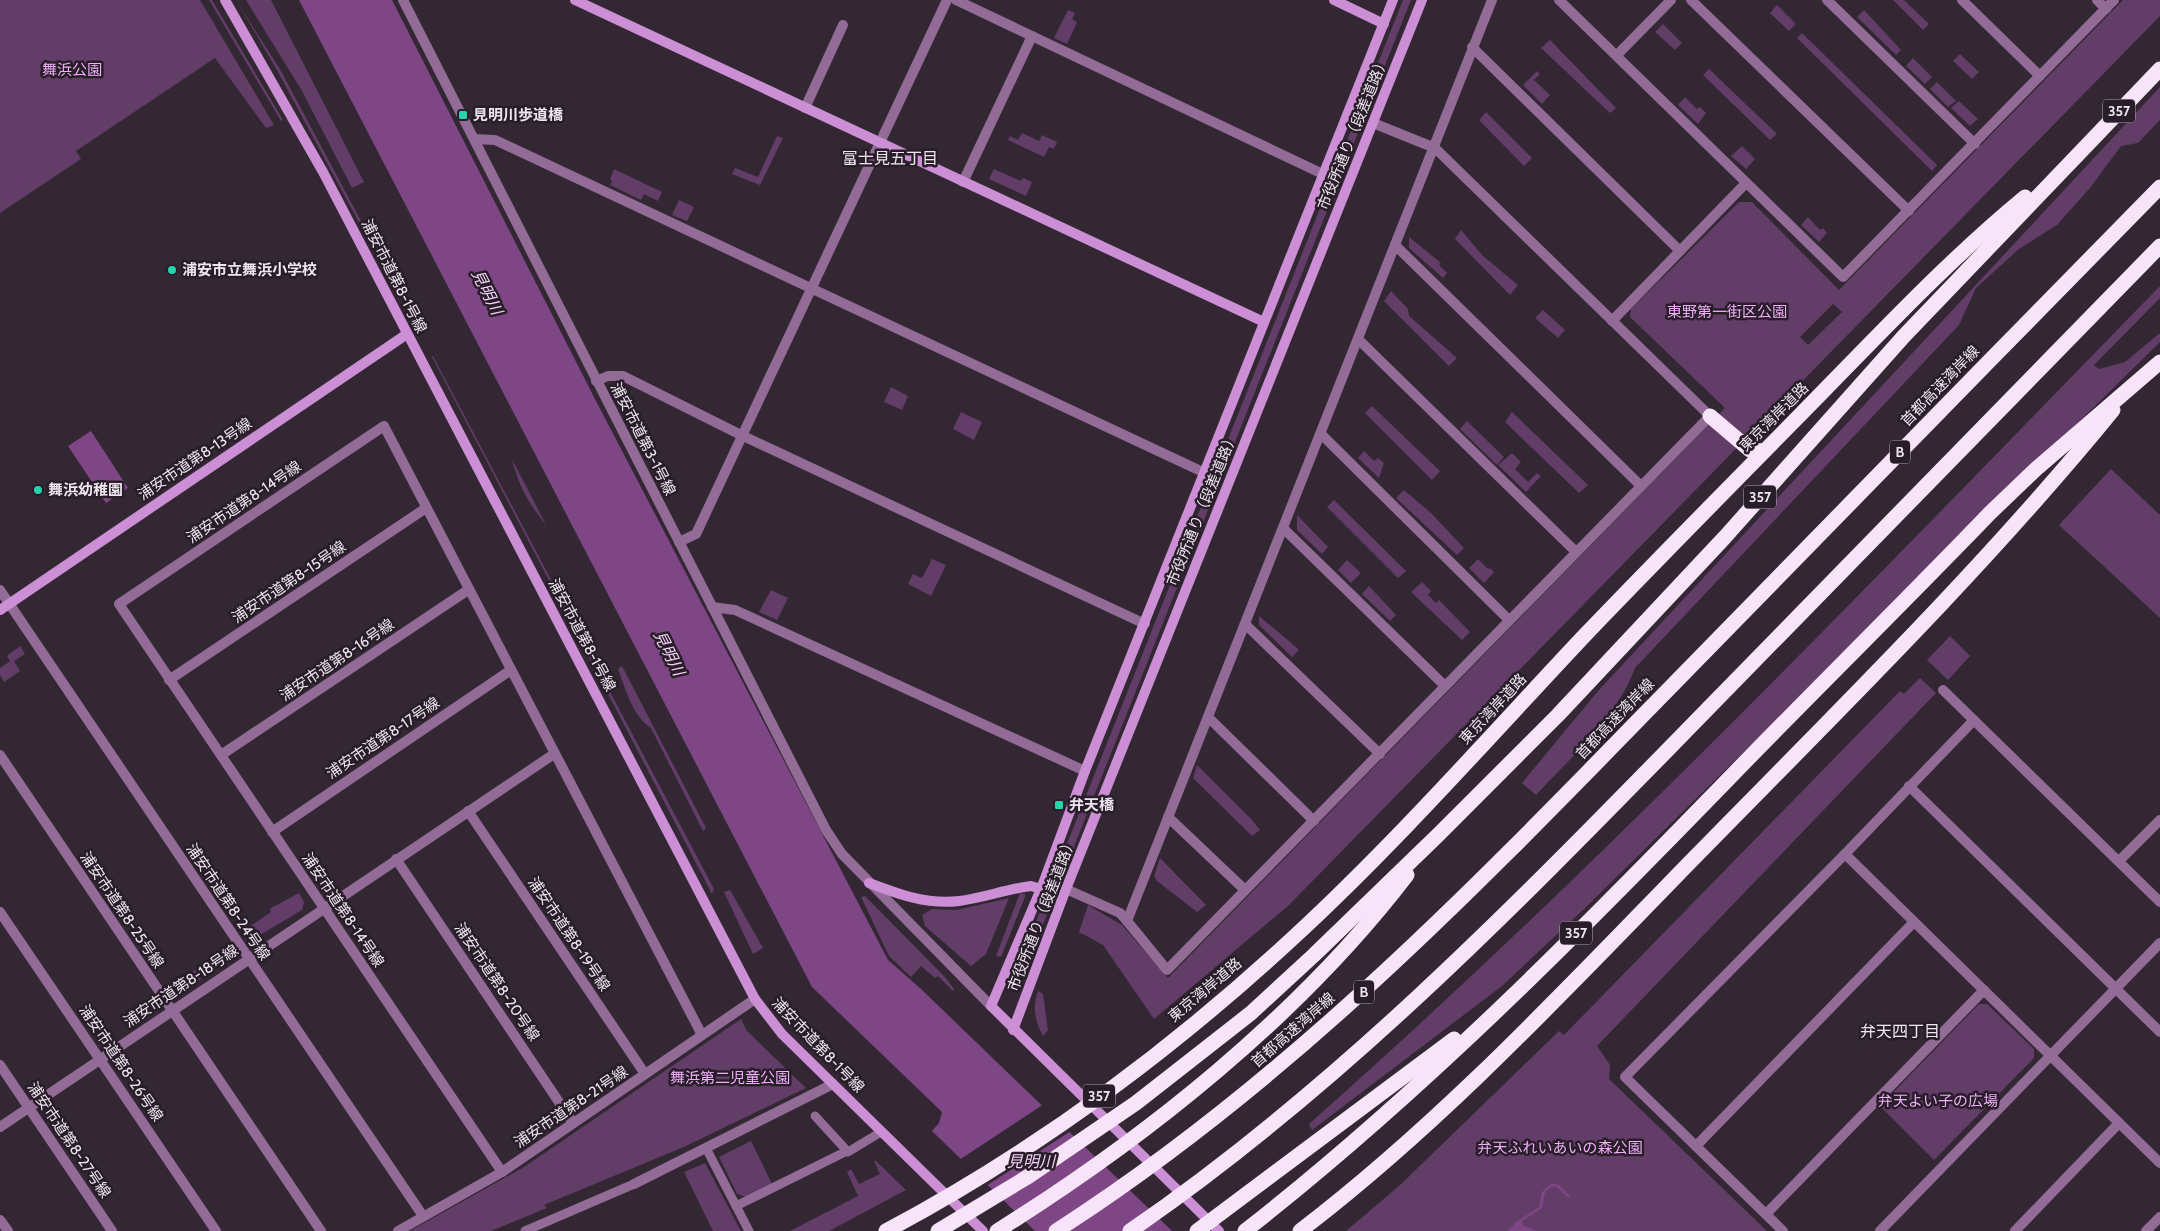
<svg xmlns="http://www.w3.org/2000/svg" width="2160" height="1231" font-family="Cabin,'Noto Sans JP',sans-serif">
<style>
.green{fill:#623d67;fill-rule:evenodd}
.water{fill:#7e4685}
.pier{fill:#332734}
.lines{fill:none;stroke-linecap:round;stroke-linejoin:round}
.lane{stroke:#926b97;stroke-width:9}
.street{stroke:#926b97;stroke-width:10}
.secondary{stroke:#cc8ed4;stroke-width:10}
.highway{stroke:#f7e4f9;stroke-width:15}
.poi-dot{fill:#25d5ae;stroke:#291d2a;stroke-width:2}
.labels{text-anchor:middle;dominant-baseline:central;stroke-width:5;stroke-linejoin:round;paint-order:stroke}
.shield{fill:#291d2a;stroke:#b3aab4;stroke-width:1}
.shield-label{font-size:14px;font-weight:bold;fill:#eee6ef}
.park-label{font-size:15px;fill:#eeaff6;stroke:#291d2a}
.poi-label{font-size:15px;font-weight:bold;fill:#eee6ef;stroke:#291d2a;text-anchor:start}
.street-label{font-size:15px;fill:#eee6ef;stroke:#291d2a}
.neighbourhood-label{font-size:16px;fill:#eee6ef;stroke:#291d2a}
.water-label{font-size:16px;font-style:italic;fill:#f2d2f6;stroke:#291d2a}
</style>
<rect width="100%" height="100%" fill="#332734"/>
<!-- green -->
<g class="green">
<path d="M 0,0 L 200,0 L 274,125 L 266,128 L 215,58 L 76,151 L 81,159 L 0,213 Z"/>
<path d="M 209,0 L 212,0 L 283,120 L 281,121 Z"/>
<path d="M 236,0 L 281,71 L 400,294 L 398,295 L 278,72 Z"/>
<path d="M 246,0 L 271,0 L 364,182 L 352,188 L 302,91 Z"/>
<path d="M 1403,0 L 1411,0 L 1026,967 L 1019,964 Z"/>
<path d="M 1893,0 L 1904,0 L 1929,24 L 1923,30 Z"/>
<path d="M 2123,0 L 2160,0 L 2160,16 L 1289,905 L 1154,1019 L 1103,945 L 1079,932 L 1088,905 L 1122,925 L 1168,978 L 1725,408 L 1630,317 L 1631,309 L 1739,202 L 1752,202 L 1839,290 ZM 1833,304 L 1842,312 L 1808,345 L 1800,337 Z"/>
<path d="M 1777,5 L 1796,24 L 1789,31 L 1770,13 Z"/>
<path d="M 1068,10 L 1075,13 L 1072,19 L 1077,22 L 1067,44 L 1054,38 Z"/>
<path d="M 1864,10 L 1901,50 L 1896,55 L 1857,17 Z"/>
<path d="M 1663,24 L 1682,43 L 1675,50 L 1655,32 Z"/>
<path d="M 1802,33 L 1937,165 L 1932,171 L 1797,38 Z"/>
<path d="M 1550,40 L 1616,108 L 1610,113 L 1541,48 Z"/>
<path d="M 1960,54 L 1979,72 L 1972,79 L 1953,61 Z"/>
<path d="M 1913,58 L 1932,77 L 1925,84 L 1906,66 Z"/>
<path d="M 1709,69 L 1777,134 L 1770,140 L 1703,75 Z"/>
<path d="M 1537,71 L 1540,74 L 1534,80 L 1550,95 L 1542,104 L 1523,85 Z"/>
<path d="M 1937,82 L 1956,101 L 1948,107 L 1930,89 Z"/>
<path d="M 2160,87 L 2160,120 L 2138,143 L 2121,146 L 2090,188 L 2057,225 L 2019,249 L 1976,288 L 1959,325 L 1635,668 C 1616,719 1572,756 1536,795 L 1522,783 L 1598,691 Z"/>
<path d="M 1685,97 L 1697,109 L 1700,107 L 1706,113 L 1698,124 L 1678,105 Z"/>
<path d="M 1959,101 L 1978,119 L 1970,126 L 1951,108 Z"/>
<path d="M 1486,112 L 1532,158 L 1524,166 L 1479,120 Z"/>
<path d="M 1022,133 L 1039,141 L 1042,135 L 1057,142 L 1054,149 L 1049,147 L 1044,157 L 1008,140 L 1010,136 L 1018,140 Z"/>
<path d="M 777,136 L 783,138 L 760,185 L 732,174 L 735,168 L 758,177 Z"/>
<path d="M 1742,146 L 1755,159 L 1746,169 L 1731,156 Z"/>
<path d="M 614,169 L 662,192 L 658,201 L 644,194 L 641,200 L 610,185 L 612,181 L 610,179 Z"/>
<path d="M 994,169 L 1021,181 L 1023,178 L 1032,182 L 1026,196 L 989,179 Z"/>
<path d="M 679,200 L 694,207 L 687,221 L 672,215 Z"/>
<path d="M 1808,217 L 1820,230 L 1823,228 L 1827,233 L 1819,242 L 1801,225 Z"/>
<path d="M 1461,230 L 1483,256 L 1518,285 L 1510,295 L 1455,239 Z"/>
<path d="M 1409,237 L 1441,263 L 1439,265 L 1447,273 L 1443,278 L 1409,248 Z"/>
<path d="M 2160,286 L 2160,298 L 2094,365 L 2099,369 L 2125,362 L 2160,333 L 2160,342 L 1584,909 L 1502,986 L 1312,1130 L 1309,1124 C 1607,860 1882,571 2160,286 Z"/>
<path d="M 1391,291 L 1408,309 L 1409,316 L 1457,358 L 1449,366 L 1384,301 Z"/>
<path d="M 1543,310 L 1565,330 L 1558,338 L 1535,318 Z"/>
<path d="M 433,356 L 576,627 L 574,628 L 432,357 Z"/>
<path d="M 891,387 L 908,396 L 902,410 L 884,402 Z"/>
<path d="M 1372,406 L 1440,471 L 1432,480 L 1365,413 Z"/>
<path d="M 961,412 L 982,422 L 974,440 L 953,429 Z"/>
<path d="M 1512,412 L 1588,485 L 1579,493 L 1505,422 Z"/>
<path d="M 1467,421 L 1504,457 L 1497,465 L 1460,429 Z"/>
<path d="M 1364,451 L 1374,461 L 1378,458 L 1384,463 L 1379,478 L 1358,458 Z"/>
<path d="M 1512,453 L 1521,462 L 1515,469 L 1528,482 L 1537,473 L 1541,476 L 1526,492 L 1498,465 Z"/>
<path d="M 512,459 L 546,525 C 529,504 518,485 512,459 Z"/>
<path d="M 2111,469 L 2160,515 L 2160,618 L 2059,525 Z"/>
<path d="M 1404,490 L 1431,513 L 1464,548 L 1457,555 L 1396,498 Z"/>
<path d="M 1334,500 L 1406,571 L 1398,578 L 1327,507 Z"/>
<path d="M 1297,515 L 1328,547 L 1322,554 L 1297,530 Z"/>
<path d="M 932,559 L 946,565 L 931,596 L 908,584 L 913,574 L 922,578 Z"/>
<path d="M 1478,559 L 1488,569 L 1490,568 L 1494,572 L 1484,583 L 1469,568 Z"/>
<path d="M 1347,560 L 1361,573 L 1351,583 L 1338,570 Z"/>
<path d="M 1422,582 L 1431,591 L 1428,595 L 1436,603 L 1439,600 L 1470,632 L 1462,640 L 1411,592 Z"/>
<path d="M 1369,586 L 1396,615 L 1390,621 L 1362,594 Z"/>
<path d="M 771,590 L 788,598 L 777,620 L 759,612 Z"/>
<path d="M 1259,616 C 1273,628 1286,638 1299,650 L 1292,657 L 1259,625 Z"/>
<path d="M 579,633 L 714,889 L 712,894 L 577,634 Z"/>
<path d="M 1950,636 L 1970,656 L 1948,680 L 1927,660 Z"/>
<path d="M 20,646 L 25,654 L 14,661 L 20,671 L 4,682 L 0,675 L 0,668 L 10,661 L 7,656 Z"/>
<path d="M 622,666 L 706,828 L 703,831 L 651,728 C 633,717 625,688 618,669 Z"/>
<path d="M 1920,678 L 1936,693 L 1597,1046 L 1610,1065 L 1609,1079 L 1767,1231 L 1346,1231 L 1399,1186 L 1559,1031 L 1564,1035 L 1900,691 L 1904,694 Z"/>
<path d="M 1197,765 L 1252,820 L 1260,830 L 1252,836 L 1193,778 Z"/>
<path d="M 1160,858 L 1206,905 L 1197,912 L 1157,881 L 1154,876 Z"/>
<path d="M 730,890 L 763,948 L 753,954 L 724,892 Z"/>
<path d="M 299,893 L 304,902 L 302,910 L 255,938 L 246,929 L 271,912 L 270,909 L 273,907 Z"/>
<path d="M 1020,893 L 1025,894 L 1025,897 L 1001,957 L 996,956 Z"/>
<path d="M 865,896 L 945,977 L 954,989 L 953,991 L 938,976 L 935,978 L 921,966 L 911,977 L 889,956 L 861,897 Z"/>
<path d="M 1009,898 L 986,954 L 971,966 L 925,926 L 922,915 L 932,909 L 957,910 Z"/>
<path d="M 195,970 L 201,979 L 175,996 L 168,987 Z"/>
<path d="M 1038,991 L 1043,994 L 1048,1030 L 1043,1036 C 1035,1022 1032,1007 1038,991 Z"/>
<path d="M 1979,1004 L 1987,1004 L 2034,1049 L 2034,1058 L 1934,1160 L 1880,1106 Z"/>
<path d="M 741,1019 L 747,1031 L 806,1088 L 686,1146 L 544,1205 L 547,1208 L 491,1231 L 410,1231 L 524,1167 Z"/>
<path d="M 751,1141 L 772,1184 L 746,1197 L 737,1194 L 719,1157 Z"/>
<path d="M 874,1161 L 876,1161 L 906,1190 L 829,1231 L 790,1231 L 858,1196 L 847,1172 L 851,1169 L 859,1184 L 880,1174 Z"/>
<path d="M 705,1163 L 741,1231 L 713,1231 L 684,1172 Z"/>
</g>
<!-- water -->
<g class="water">
<path d="M 299,0 L 392,0 L 597,403 L 888,960 L 920,988 L 1172,1231 L 1035,1231 L 932,1131 L 939,1123 L 942,1112 L 812,987 Z"/>
<path d="M 91,431 L 128,488 L 106,503 L 68,446 Z"/>
<path d="M 1552,1183 L 1559,1185 L 1571,1197 L 1569,1198 L 1555,1186 C 1542,1189 1545,1198 1542,1208 L 1522,1221 L 1522,1225 L 1537,1231 L 1508,1231 L 1516,1222 L 1539,1207 L 1542,1192 Z"/>
</g>
<!-- pier -->
<path class="pier" d="M 1044,1104 L 1071,1131 L 986,1186 L 959,1160 Z"/>
<g class="lines">
<!-- lane -->
<g class="lane">
<path d="M 815,1116 L 848,1152 L 881,1132"/>
<path d="M 706,1148 L 749,1231"/>
<path d="M 736,1206 L 847,1151"/>
<path d="M 525,1231 L 634,1184"/>
</g>
<!-- street -->
<g class="street">
<path d="M 403,0 L 826,830 L 842,854 L 991,1006"/>
<path d="M 956,0 L 1325,175"/>
<path d="M 1559,0 L 1843,277 L 2114,0"/>
<path d="M 1691,0 L 1909,211"/>
<path d="M 1827,0 L 1975,144"/>
<path d="M 1962,0 L 2040,76"/>
<path d="M 2097,0 L 2106,9"/>
<path d="M 1472,47 L 1679,250"/>
<path d="M 1617,55 L 1671,0"/>
<path d="M 805,108 L 843,25"/>
<path d="M 1373,123 L 1435,148 L 1710,416 L 1167,970 L 1127,921 L 1492,0"/>
<path d="M 474,139 L 495,140 L 1205,473"/>
<path d="M 963,182 L 1032,36"/>
<path d="M 1395,245 L 1640,485"/>
<path d="M 1612,321 L 1746,183"/>
<path d="M 1358,339 L 1575,551"/>
<path d="M 596,381 L 608,376 L 623,376 L 741,435 L 1145,624"/>
<path d="M 1321,434 L 1509,620"/>
<path d="M 1283,528 L 1445,686"/>
<path d="M 679,542 L 696,534 L 947,0"/>
<path d="M 0,590 L 423,1216"/>
<path d="M 712,607 L 735,610 L 1085,771"/>
<path d="M 1245,624 L 1380,754"/>
<path d="M 169,680 L 426,508"/>
<path d="M 1943,690 L 2160,902"/>
<path d="M 1208,717 L 1314,821"/>
<path d="M 0,755 L 321,1231"/>
<path d="M 221,755 L 468,590"/>
<path d="M 1909,786 L 2160,1032"/>
<path d="M 468,811 L 645,1074"/>
<path d="M 1168,817 L 1245,890"/>
<path d="M 272,832 L 511,670"/>
<path d="M 1845,854 L 2160,1163"/>
<path d="M 396,859 L 573,1123"/>
<path d="M 2119,861 L 2160,820"/>
<path d="M 1066,889 L 1120,913 L 1127,921"/>
<path d="M 0,912 L 216,1231"/>
<path d="M 0,1065 L 112,1231"/>
<path d="M 0,1127 L 554,754"/>
<path d="M 1696,1146 L 1914,922"/>
<path d="M 502,1172 L 119,604 L 384,426 L 702,1035"/>
<path d="M 634,1184 L 833,1084"/>
<path d="M 1766,1214 L 1984,990"/>
<path d="M 0,1220 L 8,1231"/>
<path d="M 398,1231 L 502,1172 L 755,999"/>
<path d="M 1783,1231 L 1625,1077 L 1845,854 L 1974,720"/>
<path d="M 1880,1231 L 2160,943"/>
<path d="M 2015,1231 L 2119,1123"/>
<path d="M 2146,1231 L 2160,1217"/>
</g>
<!-- secondary -->
<g class="secondary">
<path d="M 225,0 L 323,172 L 755,999 L 782,1034 L 983,1231"/>
<path d="M 575,0 L 1264,322"/>
<path d="M 1334,0 L 1384,24"/>
<path d="M 0,610 L 407,334"/>
<path d="M 869,883 C 898,894 927,905 959,901 C 983,898 1007,889 1031,886 L 1041,889"/>
<path d="M 1013,1030 L 1066,889 L 1422,0"/>
<path d="M 1219,1231 L 991,1006 L 1041,889 L 1085,771 L 1393,0"/>
</g>
<!-- highway -->
<g class="highway">
<path d="M 1710,416 L 1750,450 L 1764,451"/>
<path d="M 886,1231 C 1033,1153 1172,1050 1294,937 C 1397,842 1489,737 1585,635 C 1657,560 1729,487 1802,413 C 1874,340 1945,263 2025,197"/>
<path d="M 938,1231 L 1029,1176 L 1136,1103 L 1251,1013 L 1314,955 L 1437,836 L 1558,715 L 1725,537 L 1904,336 L 2160,69"/>
<path d="M 997,1231 C 1146,1138 1300,1015 1407,875"/>
<path d="M 1056,1231 C 1285,1084 1469,894 1657,701 C 1825,529 1992,358 2160,187"/>
<path d="M 1130,1231 C 1338,1088 1513,908 1689,728 C 1846,568 2003,407 2160,246"/>
<path d="M 1197,1231 L 1454,1039"/>
<path d="M 1245,1231 C 1424,1091 1584,928 1742,765 C 1824,681 1908,598 1990,513 L 2036,469 L 2160,362"/>
<path d="M 1300,1231 C 1444,1121 1570,985 1696,856 C 1839,710 1984,568 2113,410"/>
</g>
</g>
<!-- markers -->
<g class="poi-dot">
<rect x="458" y="110" width="10" height="10" rx="2.5"/>
<circle cx="172" cy="270" r="5"/>
<circle cx="38" cy="490" r="5"/>
<rect x="1054" y="800" width="10" height="10" rx="2.5"/>
</g>
<g class="labels">
<!-- shield labels -->
<g class="shield">
<rect x="2103" y="99.5" width="32" height="23" rx="4"/>
<rect x="1890" y="440.5" width="20" height="23" rx="4"/>
<rect x="1744" y="485.5" width="32" height="23" rx="4"/>
<rect x="1560" y="921.5" width="32" height="23" rx="4"/>
<rect x="1354" y="980.5" width="20" height="23" rx="4"/>
<rect x="1083" y="1084.5" width="32" height="23" rx="4"/>
</g>
<g class="shield-label">
<text x="2119" y="111">357</text>
<text x="1900" y="452">B</text>
<text x="1760" y="497">357</text>
<text x="1576" y="933">357</text>
<text x="1364" y="992">B</text>
<text x="1099" y="1096">357</text>
</g>
<!-- park labels -->
<g class="park-label">
<text x="72" y="70">舞浜公園</text>
<text x="1727" y="312">東野第一街区公園</text>
<text x="730" y="1078">舞浜第二児童公園</text>
<text x="1938" y="1101">弁天よい子の広場</text>
<text x="1560" y="1148">弁天ふれいあいの森公園</text>
</g>
<!-- poi labels -->
<g class="poi-label">
<text x="473" y="115">見明川歩道橋</text>
<text x="182" y="270">浦安市立舞浜小学校</text>
<text x="48" y="490">舞浜幼稚園</text>
<text x="1069" y="805">弁天橋</text>
</g>
<!-- street labels -->
<g class="street-label">
<text transform="translate(1353 133) rotate(-68)">市役所通り（段差道路）</text>
<text transform="translate(394 276) rotate(63)">浦安市道第8-1号線</text>
<text transform="translate(1940 386) rotate(-46)">首都高速湾岸線</text>
<text transform="translate(1774 417) rotate(-45)">東京湾岸道路</text>
<text transform="translate(643 439) rotate(63)">浦安市道第3-1号線</text>
<text transform="translate(195 459) rotate(-34)">浦安市道第8-13号線</text>
<text transform="translate(244 502) rotate(-34)">浦安市道第8-14号線</text>
<text transform="translate(1202 509) rotate(-68)">市役所通り（段差道路）</text>
<text transform="translate(289 582) rotate(-34)">浦安市道第8-15号線</text>
<text transform="translate(582 635) rotate(62)">浦安市道第8-1号線</text>
<text transform="translate(337 660) rotate(-34)">浦安市道第8-16号線</text>
<text transform="translate(1493 709) rotate(-47)">東京湾岸道路</text>
<text transform="translate(1615 719) rotate(-46)">首都高速湾岸線</text>
<text transform="translate(383 738) rotate(-34)">浦安市道第8-17号線</text>
<text transform="translate(228 902) rotate(56)">浦安市道第8-24号線</text>
<text transform="translate(122 910) rotate(56)">浦安市道第8-25号線</text>
<text transform="translate(343 910) rotate(56)">浦安市道第8-14号線</text>
<text transform="translate(1042 914) rotate(-69)">市役所通り（段差道路）</text>
<text transform="translate(569 934) rotate(56)">浦安市道第8-19号線</text>
<text transform="translate(497 982) rotate(56)">浦安市道第8-20号線</text>
<text transform="translate(181 986) rotate(-34)">浦安市道第8-18号線</text>
<text transform="translate(1205 990) rotate(-40)">東京湾岸道路</text>
<text transform="translate(1293 1030) rotate(-41)">首都高速湾岸線</text>
<text transform="translate(818 1045) rotate(46)">浦安市道第8-1号線</text>
<text transform="translate(121 1063) rotate(56)">浦安市道第8-26号線</text>
<text transform="translate(571 1107) rotate(-34)">浦安市道第8-21号線</text>
<text transform="translate(69 1140) rotate(56)">浦安市道第8-27号線</text>
</g>
<!-- neighbourhood labels -->
<g class="neighbourhood-label">
<text x="890" y="158">富士見五丁目</text>
<text x="1900" y="1031">弁天四丁目</text>
</g>
<!-- water labels -->
<g class="water-label">
<text transform="translate(487 292) rotate(63)">見明川</text>
<text transform="translate(669 653) rotate(63)">見明川</text>
<text x="1031" y="1161">見明川</text>
</g>
</g>
</svg>
